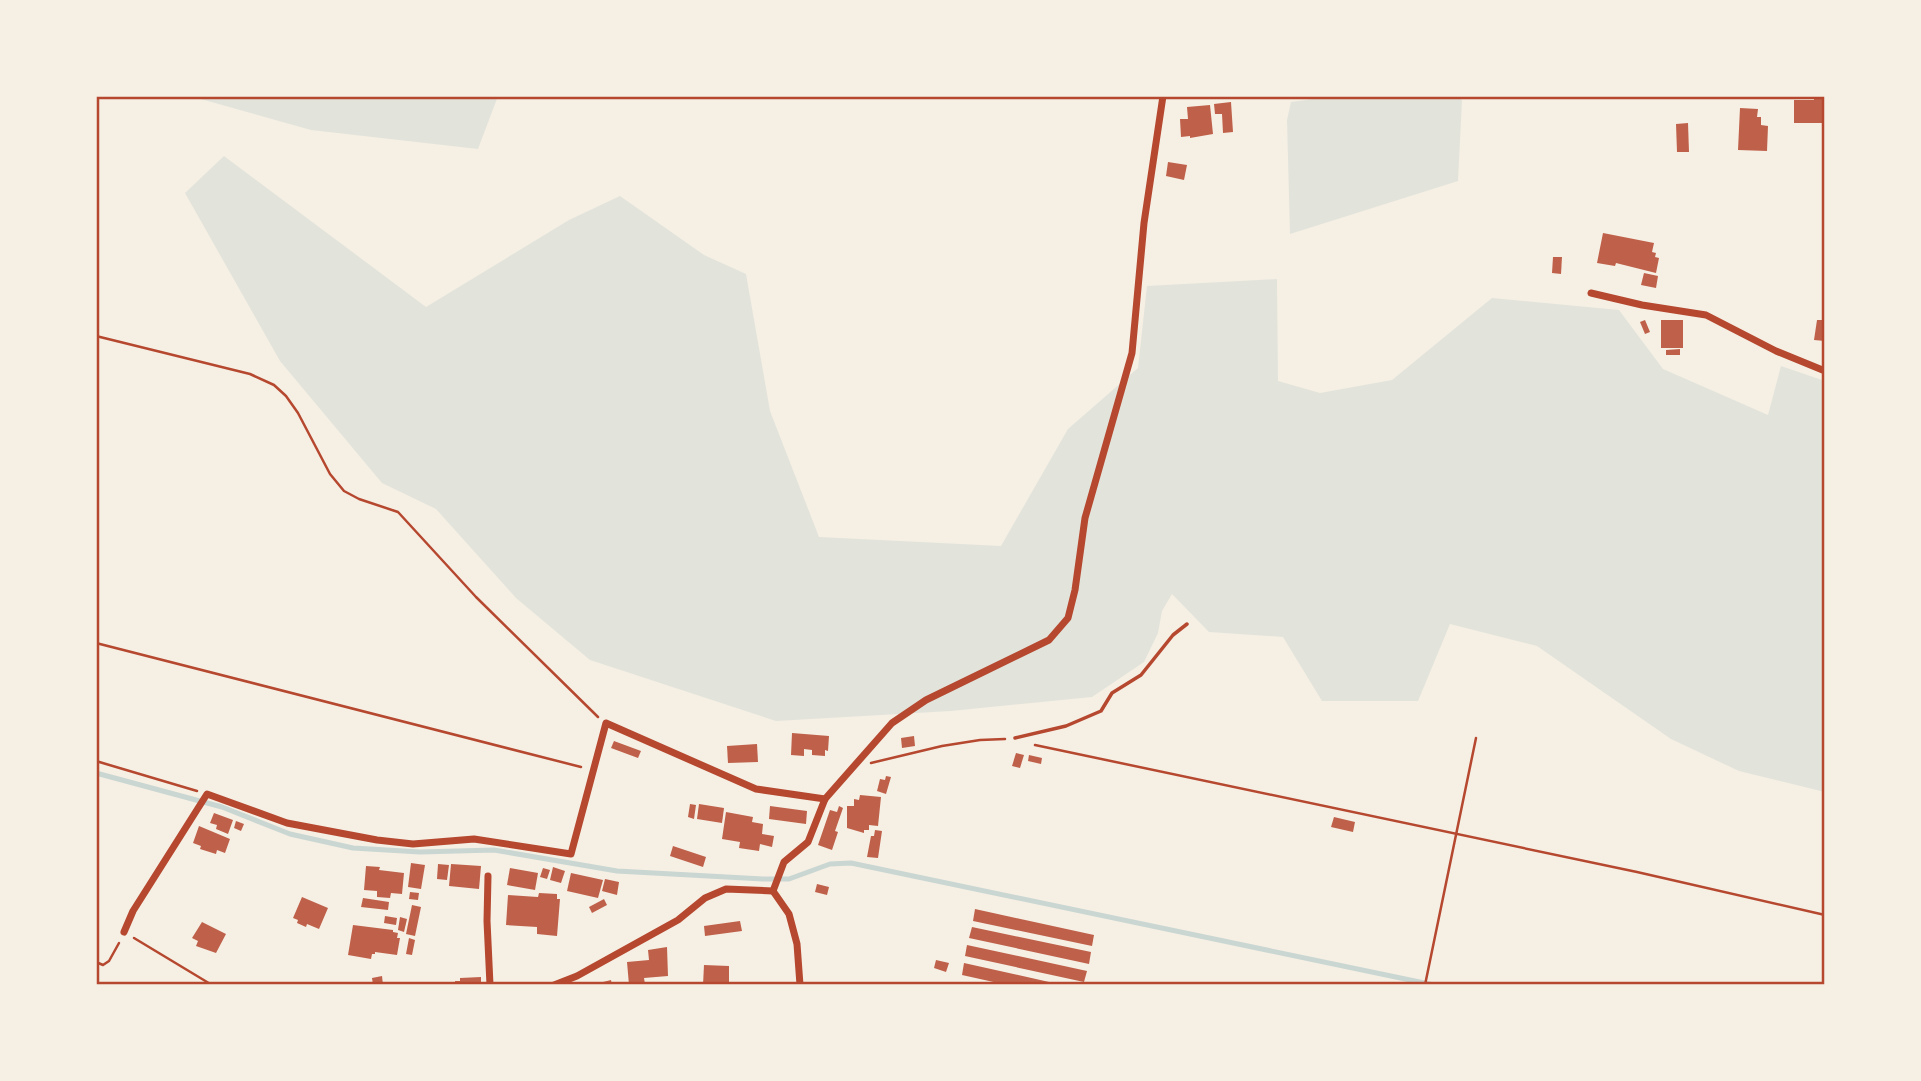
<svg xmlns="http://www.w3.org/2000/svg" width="1921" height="1081" font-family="'Open Sans',sans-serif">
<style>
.green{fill:#e2e4dc}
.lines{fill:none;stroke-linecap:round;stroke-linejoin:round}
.stream{stroke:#c9d6d2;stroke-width:5}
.building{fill:#bf614a}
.path{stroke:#b5482f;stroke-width:2.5}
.service{stroke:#b5482f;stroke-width:3.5}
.minor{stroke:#b5482f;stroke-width:7}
.neatline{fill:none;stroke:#b5482f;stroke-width:2.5}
</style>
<rect width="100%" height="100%" fill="#f6efe4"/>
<!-- green -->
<g class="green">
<path d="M 190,96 L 498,96 L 478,149 L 311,130 Z"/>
<path d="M 1336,96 L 1455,96 L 1462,100 L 1458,181 L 1290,234 L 1287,120 L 1291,102 Z"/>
<path d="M 224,156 L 426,307 L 569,220 L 620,196 L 704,255 L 746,274 L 770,411 L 819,537 L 1001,546 L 1068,429 L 1138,368 L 1147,286 L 1277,279 L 1278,381 L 1320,393 L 1392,380 L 1492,298 L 1619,310 L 1663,369 L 1768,415 L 1781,366 L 1825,381 L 1825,792 L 1739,771 L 1671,739 L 1537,646 L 1450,624 L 1418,701 L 1322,701 L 1283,637 L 1209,632 L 1172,594 L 1162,611 L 1158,633 L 1144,662 L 1092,697 L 951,711 L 776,721 L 590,660 L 516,598 L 436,509 L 382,483 L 280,361 L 185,193 Z"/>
</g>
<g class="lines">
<!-- stream -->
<path class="stream" d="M 96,773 L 222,807 L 290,834 L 353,848 L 420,852 L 494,850 L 617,871 L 763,879 L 789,879 L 830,864 L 851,863 L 1434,985"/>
</g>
<!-- building -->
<g class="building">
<path d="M 1814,96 L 1825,96 L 1825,123 L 1794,123 L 1794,100 L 1814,100 Z"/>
<path d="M 1231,102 L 1233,132 L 1223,133 L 1222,114 L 1215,114 L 1214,104 Z"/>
<path d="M 1210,105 L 1213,134 L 1190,138 L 1190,136 L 1181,137 L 1180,119 L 1188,119 L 1187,107 Z"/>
<path d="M 1740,108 L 1758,109 L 1757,117 L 1761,117 L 1761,125 L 1768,126 L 1767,151 L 1738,150 Z"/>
<path d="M 1688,123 L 1689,152 L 1677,152 L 1676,124 Z"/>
<path d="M 1168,162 L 1187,165 L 1184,180 L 1166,176 Z"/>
<path d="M 1603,233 L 1654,243 L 1652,252 L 1656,253 L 1655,257 L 1659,258 L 1656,273 L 1616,263 L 1615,266 L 1597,263 Z"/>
<path d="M 1553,257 L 1562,257 L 1561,274 L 1552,273 Z"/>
<path d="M 1644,273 L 1658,276 L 1656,288 L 1641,285 Z"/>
<path d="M 1645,320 L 1650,332 L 1645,334 L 1640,322 Z"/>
<rect x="1661" y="320" width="22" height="28"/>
<path d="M 1817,320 L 1825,320 L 1825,341 L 1814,340 Z"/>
<path d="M 1680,349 L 1680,355 L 1666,355 L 1666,350 Z"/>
<path d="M 792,733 L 829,736 L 828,751 L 825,750 L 825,756 L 812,755 L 812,750 L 804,749 L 804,756 L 791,755 Z"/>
<path d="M 914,736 L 915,746 L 902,748 L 901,738 Z"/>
<path d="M 614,741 L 641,751 L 638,758 L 611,748 Z"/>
<path d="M 757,744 L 758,762 L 728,763 L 727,746 Z"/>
<path d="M 1016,753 L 1024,755 L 1020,768 L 1012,766 Z"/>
<path d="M 1029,755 L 1042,758 L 1041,764 L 1028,761 Z"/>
<path d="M 886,776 L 891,777 L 886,794 L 877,791 L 880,779 L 885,780 Z"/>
<path d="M 860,795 L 881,797 L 878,826 L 869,825 L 869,830 L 864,830 L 864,833 L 847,828 L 847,806 L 854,806 L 854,799 L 859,800 Z"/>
<path d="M 690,804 L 696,805 L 694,819 L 688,817 Z"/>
<path d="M 699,804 L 724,808 L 722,823 L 697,819 Z"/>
<path d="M 770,806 L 807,811 L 806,824 L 769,819 Z"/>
<path d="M 839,806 L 843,808 L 835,831 L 838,832 L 832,850 L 818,845 L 830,810 L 837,812 Z"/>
<path d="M 726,812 L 753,817 L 752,822 L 763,824 L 762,834 L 774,836 L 772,847 L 760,844 L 759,851 L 739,848 L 740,842 L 722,839 Z"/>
<path d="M 214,813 L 233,820 L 228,834 L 216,829 L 217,825 L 210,823 Z"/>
<path d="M 1334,817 L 1355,822 L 1353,832 L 1331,827 Z"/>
<path d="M 236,821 L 244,824 L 241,831 L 234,828 Z"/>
<path d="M 199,826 L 230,839 L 225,853 L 217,850 L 216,854 L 200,849 L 201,846 L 193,843 Z"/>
<path d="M 875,830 L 882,831 L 878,858 L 867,857 L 871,836 L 874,836 Z"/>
<path d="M 673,846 L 706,857 L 703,867 L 670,856 Z"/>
<path d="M 411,863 L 425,865 L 421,889 L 408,887 Z"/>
<path d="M 438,864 L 449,865 L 447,880 L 437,879 Z"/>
<path d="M 451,864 L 481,866 L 479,889 L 449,886 Z"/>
<path d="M 366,866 L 380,867 L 379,870 L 404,873 L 402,894 L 391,893 L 390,898 L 377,897 L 377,891 L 364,890 Z"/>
<path d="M 553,867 L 565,871 L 561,883 L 550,880 Z"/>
<path d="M 510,868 L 538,873 L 535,890 L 507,885 Z"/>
<path d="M 543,868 L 550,870 L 547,879 L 540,877 Z"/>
<path d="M 571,873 L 603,880 L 598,898 L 567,891 Z"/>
<path d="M 605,879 L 619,882 L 617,895 L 602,891 Z"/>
<path d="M 817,884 L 829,887 L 827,895 L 815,892 Z"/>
<path d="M 410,892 L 419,893 L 418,900 L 409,899 Z"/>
<path d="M 539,893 L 557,894 L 557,899 L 560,899 L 557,936 L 537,934 L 537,927 L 506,925 L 508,895 L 538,897 Z"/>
<path d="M 302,897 L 328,908 L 319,929 L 307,924 L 306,927 L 297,923 L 298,920 L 293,918 Z"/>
<path d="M 363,898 L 389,902 L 388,910 L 361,907 Z"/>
<path d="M 604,899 L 607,905 L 592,913 L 589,907 Z"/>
<path d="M 412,905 L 421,907 L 415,936 L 406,934 Z"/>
<path d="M 975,909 L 1094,935 L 1092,946 L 973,921 Z"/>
<path d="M 385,916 L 397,918 L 396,925 L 384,923 Z"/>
<path d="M 400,917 L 407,919 L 404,932 L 398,930 Z"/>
<path d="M 740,921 L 742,931 L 705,936 L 704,926 Z"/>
<path d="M 202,922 L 226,934 L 216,953 L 196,946 L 198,941 L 192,938 Z"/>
<path d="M 353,925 L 393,930 L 393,932 L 398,933 L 397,938 L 400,938 L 397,955 L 375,952 L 375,954 L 372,954 L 371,959 L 348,955 Z"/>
<path d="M 972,927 L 1091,952 L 1089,964 L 969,938 Z"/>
<path d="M 409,938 L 415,940 L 412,955 L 406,954 Z"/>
<path d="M 967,945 L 1087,971 L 1084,982 L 965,956 Z"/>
<path d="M 667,947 L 668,976 L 644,978 L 645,984 L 629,985 L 627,962 L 649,960 L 648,950 Z"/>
<path d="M 936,960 L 949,963 L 946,972 L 934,968 Z"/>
<path d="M 964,963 L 1058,984 L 1057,985 L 1007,985 L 962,975 Z"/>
<path d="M 704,965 L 729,966 L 729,985 L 703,985 Z"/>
<path d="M 382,976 L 383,985 L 373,985 L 372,978 Z"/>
<path d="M 481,977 L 481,985 L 455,985 L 455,981 L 460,981 L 460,978 Z"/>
<path d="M 611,980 L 612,985 L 595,985 L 595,984 Z"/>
</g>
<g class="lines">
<!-- path -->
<g class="path">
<path d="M 96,336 L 250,374 L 274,385 L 286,396 L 298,413 L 330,474 L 344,491 L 359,499 L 398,512 L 476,597 L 598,717"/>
<path d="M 96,643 L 581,767"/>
<path d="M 1035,745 L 1637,872 L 1825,915"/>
<path d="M 96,761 L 197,791"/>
<path d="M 871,763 L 942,746 L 980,740 L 1005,739"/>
<path d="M 134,938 L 212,985"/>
<path d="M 96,962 L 103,965 L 109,961 L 119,943"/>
<path d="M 1425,985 L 1476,738"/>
</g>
<!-- service -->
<path class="service" d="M 1015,738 L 1066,726 L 1101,711 L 1112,693 L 1141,675 L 1173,635 L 1187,624"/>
<!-- minor -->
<g class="minor">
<path d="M 1591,293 L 1642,305 L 1706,315 L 1776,351 L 1825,371"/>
<path d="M 488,876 L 487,921 L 490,985"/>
<path d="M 773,891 L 784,862 L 808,842 L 825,799 L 892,723 L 926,700 L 1049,640 L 1068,618 L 1075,590 L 1085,518 L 1132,353 L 1144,223 L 1163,96"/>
<path d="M 773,891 L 789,914 L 797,944 L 800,985"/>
<path d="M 124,932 L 133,911 L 207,794 L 287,823 L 377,840 L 413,844 L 474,839 L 571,854 L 606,723 L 756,789 L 825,799"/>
<path d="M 554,985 L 577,976 L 678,920 L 705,898 L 726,889 L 773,891"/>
</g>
</g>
<!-- border -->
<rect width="1921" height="1081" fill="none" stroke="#f6efe4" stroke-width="196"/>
<rect x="98" y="98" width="1725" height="885" class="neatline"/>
</svg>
